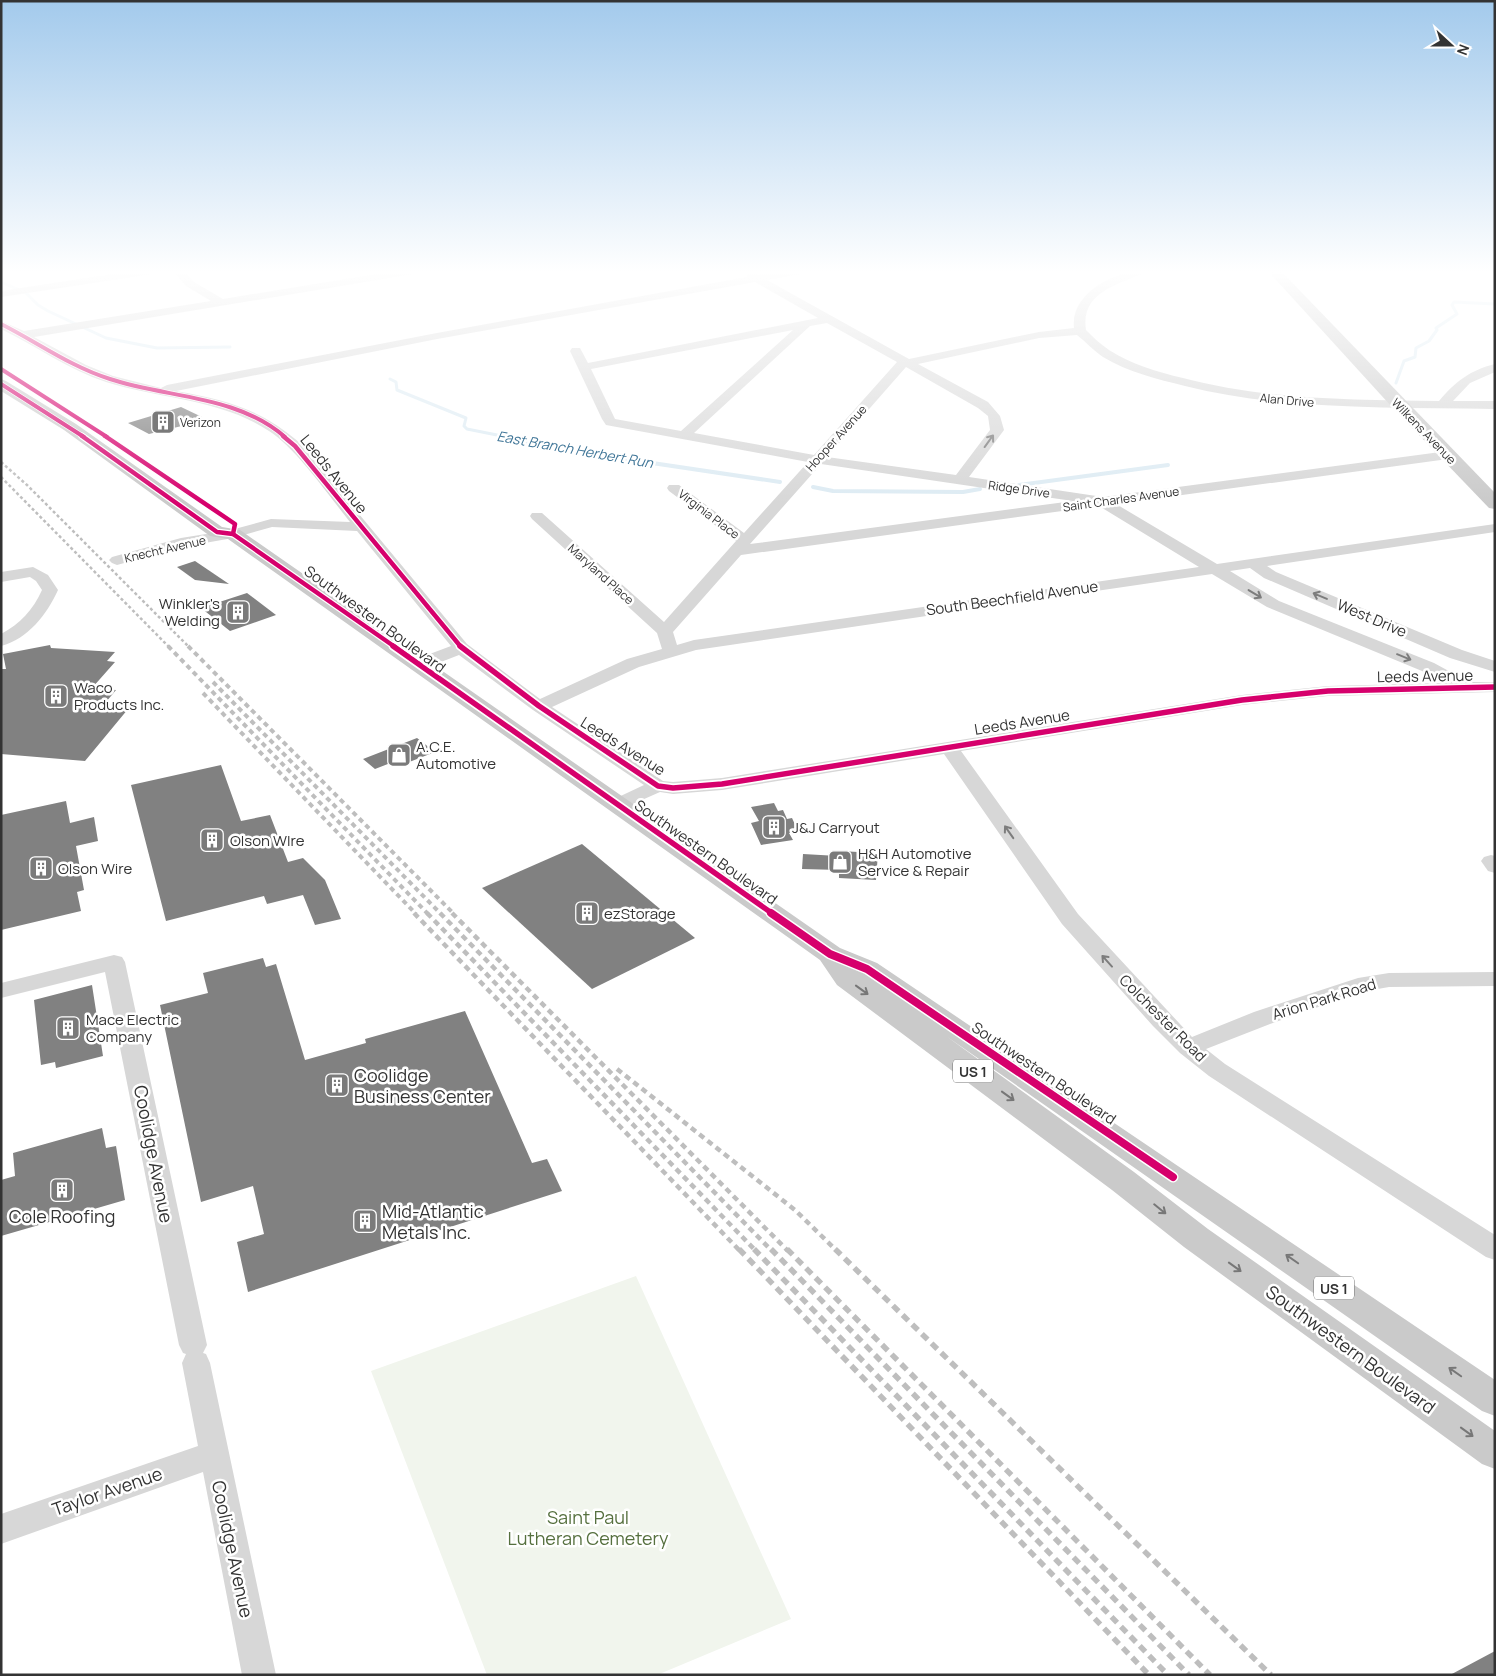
<svg xmlns="http://www.w3.org/2000/svg" width="1496" height="1676" font-family="Manrope,sans-serif">
<style>
.green{fill:#f1f5ed}
.lines{fill:none;stroke-linecap:round;stroke-linejoin:round}
.stream-far1{stroke:#ddebf3;stroke-width:3}
.stream{stroke:#ddebf3;stroke-width:4}
.building{fill:#818181}
.minor{fill:#d7d7d7;fill-rule:evenodd}
.major{fill:#cacaca;fill-rule:evenodd}
.rail-far3{stroke:#bebebe;stroke-width:2.5;stroke-dasharray:3 2.5;stroke-linecap:butt}
.rail-far2{stroke:#bebebe;stroke-width:4;stroke-dasharray:5 4;stroke-linecap:butt}
.rail-far1{stroke:#bebebe;stroke-width:4.5;stroke-dasharray:6 4.5;stroke-linecap:butt}
.rail{stroke:#bebebe;stroke-width:5.5;stroke-dasharray:8 5.5;stroke-linecap:butt}
.cycleway-far3-casing{stroke:#fff;stroke-width:5.5}
.cycleway-far2-casing{stroke:#fff;stroke-width:7}
.cycleway-far1-casing{stroke:#fff;stroke-width:9}
.cycleway-casing{stroke:#fff;stroke-width:11}
.cycleway-far3{stroke:#d6006c;stroke-width:4}
.cycleway-far2{stroke:#d6006c;stroke-width:4.5}
.cycleway-far1{stroke:#d6006c;stroke-width:5.5}
.cycleway{stroke:#d6006c;stroke-width:8}
.oneway{stroke:#7d7d7d}
.oneway2{stroke:#777}
.labels{text-anchor:middle;dominant-baseline:central;stroke-width:5;stroke-linejoin:round;paint-order:stroke}
.far-street-label{font-size:12px;fill:#333;stroke:#fff}
.far-poi-label{font-size:12px;fill:#333;stroke:#fff;text-anchor:start}
.far-water-label{font-size:14px;font-style:italic;fill:#3f7597;stroke:#fff}
.shield{fill:#fff;stroke:#707070;stroke-width:1}
.shield-label{font-size:14px;font-weight:bold;fill:#333}
.street-label{font-size:15px;fill:#333;stroke:#fff}
.poi-label{font-size:15px;fill:#333;stroke:#fff;text-anchor:start}
.near-poi-label{font-size:18px;fill:#333;stroke:#fff;text-anchor:start}
.near-street-label{font-size:18px;fill:#333;stroke:#fff}
.near-park-label{font-size:18px;fill:#56703f;stroke:#fff}
</style>
<rect width="100%" height="100%" fill="#fff"/>
<!-- green -->
<path class="green" d="M 636,1276 L 791,1619 L 657,1675 L 487,1675 L 371,1371 Z"/>
<g class="lines">
<!-- stream-far1 -->
<g class="stream-far1">
<path d="M 1,282 L 26,293 L 38,305 L 48,311 L 106,338 L 157,348 L 230,347"/>
<path d="M 390,379 L 396,382 L 397,390 L 466,418 L 464,426 L 467,429 L 507,437"/>
<path d="M 1396,383 L 1404,361 L 1415,357 L 1416,348 L 1429,341 L 1437,330 L 1436,328 L 1457,314 L 1452,305 L 1454,302 L 1495,304"/>
</g>
<!-- stream -->
<g class="stream">
<path d="M 504,436 L 524,443 L 558,449 L 780,482"/>
<path d="M 1019,485 L 1168,465"/>
<path d="M 813,487 L 833,491 L 963,492 L 980,489"/>
</g>
</g>
<!-- building -->
<g class="building">
<path d="M 181,407 L 202,417 L 193,419 L 198,422 L 149,434 L 128,423 Z"/>
<path d="M 195,561 L 229,584 L 195,580 L 177,567 Z"/>
<path d="M 247,593 L 276,615 L 230,631 L 201,608 Z"/>
<path d="M 50,645 L 51,648 L 115,652 L 107,661 L 115,662 L 92,688 L 116,690 L 106,702 L 133,703 L 85,761 L 1,754 L 1,669 L 6,669 L 3,654 Z"/>
<path d="M 417,738 L 435,752 L 399,766 L 393,762 L 375,769 L 363,759 Z"/>
<path d="M 221,765 L 241,821 L 270,815 L 288,862 L 303,858 L 325,880 L 341,919 L 315,925 L 303,895 L 267,904 L 264,896 L 166,921 L 131,785 Z"/>
<path d="M 66,801 L 70,823 L 94,817 L 98,841 L 76,846 L 84,890 L 77,892 L 81,911 L 1,930 L 1,815 Z"/>
<path d="M 774,803 L 778,811 L 783,810 L 787,819 L 792,818 L 798,831 L 789,833 L 793,840 L 761,845 L 751,823 L 759,821 L 751,807 Z"/>
<path d="M 582,844 L 695,938 L 592,989 L 482,888 Z"/>
<path d="M 839,851 L 878,853 L 876,880 L 839,878 L 839,870 L 802,869 L 803,854 L 838,856 Z"/>
<path d="M 263,958 L 266,967 L 276,964 L 305,1060 L 366,1043 L 365,1039 L 465,1011 L 532,1163 L 547,1159 L 562,1191 L 248,1292 L 237,1242 L 264,1234 L 253,1186 L 201,1202 L 160,1005 L 208,993 L 203,973 Z"/>
<path d="M 92,985 L 103,1056 L 56,1068 L 55,1062 L 41,1065 L 34,1000 Z"/>
<path d="M 102,1128 L 106,1148 L 116,1146 L 125,1200 L 1,1236 L 1,1180 L 15,1176 L 13,1153 Z"/>
<path d="M 1495,1651 L 1495,1675 L 1450,1675 Z"/>
</g>
<g class="lines">
<!-- minor -->
<g class="minor">
<path d="M 139,270 L 164,270 L 159,273 L 1,297 L 1,291 Z"/>
<path d="M 172,270 L 183,270 L 194,282 L 223,299 L 401,270 L 424,270 L 419,273 L 34,337 L 86,365 L 113,376 L 161,388 L 167,385 L 437,333 L 747,277 L 747,274 L 751,273 L 758,275 L 789,270 L 811,270 L 806,273 L 767,280 L 909,359 L 1039,332 L 1074,328 C 1070,292 1117,270 1148,270 L 1147,272 C 1119,284 1080,292 1086,330 C 1093,337 1100,344 1109,350 C 1131,364 1157,372 1183,378 C 1266,400 1353,400 1439,401 C 1455,382 1470,370 1495,364 L 1495,372 L 1470,383 L 1453,401 L 1495,401 L 1495,409 C 1391,407 1286,411 1185,386 C 1157,379 1128,372 1103,357 C 1094,351 1086,342 1077,335 L 1039,338 L 918,364 L 988,402 L 1000,416 L 1004,430 L 969,477 L 1103,497 L 1448,451 L 1455,455 L 1448,459 L 1116,504 L 1217,564 L 1495,524 L 1495,532 L 1267,566 L 1276,572 L 1462,650 L 1495,661 L 1495,672 L 1450,658 L 1264,578 L 1250,568 L 1230,571 L 1279,601 L 1434,663 L 1469,682 L 1495,682 L 1495,692 L 1328,696 L 1242,705 L 961,751 L 1078,914 L 1192,1037 L 1254,1012 L 1358,978 L 1389,973 L 1495,972 L 1495,986 L 1389,987 L 1361,992 L 1270,1024 L 1206,1049 L 1225,1064 L 1495,1235 L 1495,1260 L 1486,1257 L 1209,1076 L 1180,1053 L 1153,1026 L 1062,924 L 944,754 L 722,790 L 673,794 L 660,792 L 617,811 L 610,809 L 607,805 L 610,801 L 644,785 L 533,710 L 459,655 L 423,669 L 417,670 L 411,669 L 408,665 L 411,661 L 451,646 L 357,531 L 272,527 L 233,538 L 182,547 L 117,565 L 112,563 L 109,560 L 112,557 L 181,538 L 231,530 L 271,519 L 350,522 C 329,496 296,448 269,431 C 221,399 160,399 106,382 C 69,370 36,346 1,329 L 1,321 L 24,331 L 211,301 L 186,286 ZM 755,282 L 818,318 L 588,363 L 580,348 L 572,348 L 570,351 L 602,419 L 606,425 L 808,462 L 744,533 L 679,485 L 669,485 L 667,488 L 669,491 L 736,541 L 664,622 L 542,513 L 532,513 L 530,516 L 532,519 L 657,633 L 662,649 L 627,659 L 540,699 L 467,644 L 300,443 C 261,409 226,400 176,391 L 437,339 ZM 827,323 L 897,362 L 814,455 L 694,433 L 810,326 ZM 793,330 L 681,431 L 615,419 L 591,369 ZM 906,367 L 978,408 L 988,416 L 990,430 L 956,475 L 827,457 ZM 821,464 L 1073,501 L 750,544 ZM 1099,506 L 1199,567 L 694,640 L 677,645 L 673,632 L 741,555 ZM 1212,574 L 1267,607 L 1422,671 L 1445,683 L 1328,686 L 1242,695 L 722,778 L 673,782 L 663,781 L 552,707 L 639,667 L 696,650 Z"/>
<path d="M 33,567 L 48,575 L 58,590 C 47,614 28,639 1,646 L 1,634 C 20,624 33,610 42,590 L 36,581 L 30,577 L 1,582 L 1,572 Z"/>
<path d="M 1491,855 L 1495,856 L 1495,873 L 1488,871 L 1481,861 L 1484,857 Z"/>
<path d="M 114,955 L 122,957 L 125,962 L 207,1345 L 203,1353 L 206,1354 L 210,1363 L 276,1675 L 242,1675 L 203,1472 L 1,1544 L 1,1514 L 198,1446 L 182,1363 L 186,1354 L 183,1353 L 179,1345 L 105,972 L 1,998 L 1,983 Z"/>
</g>
<!-- major -->
<g class="major">
<path d="M 1267,270 L 1280,270 L 1495,493 L 1495,509 L 1489,508 L 1391,406 Z"/>
<path d="M 1,379 L 6,381 L 76,424 L 222,527 L 240,530 L 840,948 L 877,963 L 1495,1380 L 1495,1416 L 1482,1411 L 946,1036 L 1134,1172 L 1208,1229 L 1495,1431 L 1495,1469 L 1482,1464 L 1184,1247 L 1112,1190 L 837,985 L 820,960 L 228,539 L 210,536 L 64,430 L 1,391 Z"/>
</g>
<!-- rail-far3 -->
<g class="rail-far3">
<path d="M 1,462 L 27,485 L 189,647"/>
<path d="M 1,477 L 169,647"/>
</g>
<!-- rail-far2 -->
<g class="rail-far2">
<path d="M 168,646 L 428,914"/>
<path d="M 188,646 L 454,914"/>
<path d="M 213,682 L 441,914"/>
<path d="M 203,693 L 416,914"/>
</g>
<!-- rail-far1 -->
<g class="rail-far1">
<path d="M 414,913 L 740,1251"/>
<path d="M 427,913 L 756,1251"/>
<path d="M 440,913 L 772,1251"/>
<path d="M 452,913 L 788,1251"/>
<path d="M 617,1069 L 795,1210 L 837,1251"/>
</g>
<!-- rail -->
<g class="rail">
<path d="M 739,1249 L 1149,1675"/>
<path d="M 754,1249 L 1168,1675"/>
<path d="M 771,1249 L 1189,1675"/>
<path d="M 787,1249 L 1210,1675"/>
<path d="M 835,1249 L 1271,1675"/>
</g>
<!-- cycleway-far3 casing -->
<g class="cycleway-far3-casing">
<g id="cycleway-far3">
<path d="M 1,324 C 37,342 71,367 110,379 C 167,398 237,395 285,437"/>
<path d="M 1,369 L 107,437"/>
<path d="M 1,384 L 84,437"/>
</g>
</g>
<!-- cycleway-far2 casing -->
<g class="cycleway-far2-casing">
<g id="cycleway-far2">
<path d="M 82,436 L 217,532 L 233,534 L 395,647"/>
<path d="M 105,436 L 235,524 L 233,534"/>
<path d="M 283,436 L 295,446 L 461,647"/>
</g>
</g>
<!-- cycleway-far1 casing -->
<g class="cycleway-far1-casing">
<g id="cycleway-far1">
<path d="M 393,646 L 773,914"/>
<path d="M 460,646 L 539,706 L 658,786 L 673,788 L 722,784 L 1242,700 L 1328,691 L 1495,687"/>
</g>
</g>
<!-- cycleway casing -->
<g class="cycleway-casing">
<path id="cycleway" d="M 771,913 L 830,954 L 867,969 L 1173,1177"/>
</g>
<!-- cycleway-far3 -->
<use href="#cycleway-far3" class="cycleway-far3"/>
<!-- cycleway-far2 -->
<use href="#cycleway-far2" class="cycleway-far2"/>
<!-- cycleway-far1 -->
<use href="#cycleway-far1" class="cycleway-far1"/>
<!-- cycleway -->
<use href="#cycleway" class="cycleway"/>
</g>
<!-- one-way arrows -->
<defs><path id="oneway-shaft" d="M-6 0H5M1.5-3L5.5 0L1.5 3" fill="none" stroke-width="1.6" stroke-linecap="round" stroke-linejoin="round" transform="scale(1.25)"/></defs>
<g class="oneway">
<use href="#oneway-shaft" transform="translate(989 441) rotate(-54)"/>
<use href="#oneway-shaft" transform="translate(1255 594) rotate(31)"/>
<use href="#oneway-shaft" transform="translate(1320 596) rotate(-157)"/>
<use href="#oneway-shaft" transform="translate(1404 657) rotate(22)"/>
<use href="#oneway-shaft" transform="translate(1009 832) rotate(-125)"/>
<use href="#oneway-shaft" transform="translate(1107 961) rotate(-132)"/>
</g>
<g class="oneway2">
<use href="#oneway-shaft" transform="translate(862 990) rotate(36)"/>
<use href="#oneway-shaft" transform="translate(1008 1096) rotate(36)"/>
<use href="#oneway-shaft" transform="translate(1160 1209) rotate(39)"/>
<use href="#oneway-shaft" transform="translate(1292 1259) rotate(-145)"/>
<use href="#oneway-shaft" transform="translate(1235 1267) rotate(36)"/>
<use href="#oneway-shaft" transform="translate(1455 1372) rotate(-145)"/>
<use href="#oneway-shaft" transform="translate(1467 1432) rotate(36)"/>
</g>
<!-- sky -->
<linearGradient id="sky" x2="0" y2="1"><stop stop-color="#a3caec"/><stop offset="0.54" stop-color="#fff"/><stop offset="1" stop-color="#fff" stop-opacity="0"/></linearGradient>
<rect width="1496" height="504" fill="url(#sky)"/>
<!-- icons -->
<defs>
<g id="building-square" transform="scale(1.25)"><rect x="-9" y="-9" width="18" height="18" rx="4" fill="#7a7a7a" stroke="#fff"/><path d="M-4-6H4V6H1V3H-1V6H-4ZM-2.5-4.3h1.7v1.8h-1.7ZM.8-4.3h1.7v1.8H.8ZM-2.5-1h1.7V.8h-1.7ZM.8-1h1.7V.8H.8Z" fill="#fff"/></g>
<g id="shop-square" transform="scale(1.25)"><rect x="-9" y="-9" width="18" height="18" rx="4" fill="#7a7a7a" stroke="#fff"/><path d="M-5-2.5h2.3a2.7 3.5 0 0 1 5.4 0H5L5.5 6h-11ZM-1.5-2.5h3a1.5 2.3 0 0 0-3 0Z" fill="#fff"/></g>
</defs>
<g fill-rule="evenodd">
<use href="#building-square" x="163" y="422"/>
<use href="#building-square" x="238" y="612"/>
<use href="#building-square" x="56" y="696"/>
<use href="#shop-square" x="399" y="755"/>
<use href="#building-square" x="774" y="827"/>
<use href="#building-square" x="212" y="840"/>
<use href="#shop-square" x="840" y="862"/>
<use href="#building-square" x="41" y="868"/>
<use href="#building-square" x="587" y="913"/>
<use href="#building-square" x="68" y="1028"/>
<use href="#building-square" x="337" y="1085"/>
<use href="#building-square" x="62" y="1190"/>
<use href="#building-square" x="365" y="1221"/>
</g>
<g class="labels">
<!-- far-street labels -->
<g class="far-street-label">
<text transform="translate(1287 400) rotate(5)">Alan Drive</text>
<text transform="translate(1424 431) rotate(46)">Wilkens Avenue</text>
<text transform="translate(836 438) rotate(-48)">Hooper Avenue</text>
<text transform="translate(1019 489) rotate(8)">Ridge Drive</text>
<text transform="translate(1121 499) rotate(-8)">Saint Charles Avenue</text>
<text transform="translate(709 514) rotate(37)">Virginia Place</text>
<text transform="translate(165 549) rotate(-13)">Knecht Avenue</text>
<text transform="translate(601 574) rotate(42)">Maryland Place</text>
</g>
<!-- far-poi labels -->
<g class="far-poi-label">
<text x="180" y="422">Verizon</text>
</g>
<!-- far-water labels -->
<g class="far-water-label">
<text transform="translate(575 449) rotate(10)">East Branch Herbert Run</text>
</g>
<!-- shield labels -->
<g class="shield">
<rect x="953" y="1059.5" width="40" height="23" rx="4"/>
<rect x="1314" y="1276.5" width="40" height="23" rx="4"/>
</g>
<g class="shield-label">
<text x="973" y="1071">US 1</text>
<text x="1334" y="1288">US 1</text>
</g>
<!-- street labels -->
<g class="street-label">
<text transform="translate(334 474) rotate(51)">Leeds Avenue</text>
<text transform="translate(1012 598) rotate(-8)">South Beechfield Avenue</text>
<text transform="translate(1372 618) rotate(23)">West Drive</text>
<text transform="translate(375 619) rotate(36)">Southwestern Boulevard</text>
<text transform="translate(1425 676) rotate(-1)">Leeds Avenue</text>
<text transform="translate(1022 722) rotate(-9)">Leeds Avenue</text>
<text transform="translate(623 746) rotate(32)">Leeds Avenue</text>
<text transform="translate(706 852) rotate(35)">Southwestern Boulevard</text>
<text transform="translate(1324 999) rotate(-17)">Arion Park Road</text>
<text transform="translate(1163 1018) rotate(45)">Colchester Road</text>
<text transform="translate(1044 1073) rotate(34)">Southwestern Boulevard</text>
</g>
<!-- poi labels -->
<g class="poi-label">
<text x="220" y="603" text-anchor="end">Winkler's<tspan x="220" dy="17">Welding</tspan></text>
<text x="74" y="687">Waco<tspan x="74" dy="17">Products Inc.</tspan></text>
<text x="416" y="746">A.C.E.<tspan x="416" dy="17">Automotive</tspan></text>
<text x="792" y="827">J&amp;J Carryout</text>
<text x="230" y="840">Olson WIre</text>
<text x="858" y="853">H&amp;H Automotive<tspan x="858" dy="17">Service &amp; Repair</tspan></text>
<text x="58" y="868">Olson Wire</text>
<text x="604" y="913">ezStorage</text>
<text x="86" y="1019">Mace Electric<tspan x="86" dy="17">Company</tspan></text>
</g>
<!-- near-poi labels -->
<g class="near-poi-label">
<text x="354" y="1075">Coolidge<tspan x="354" dy="21">Business Center</tspan></text>
<text x="382" y="1211">Mid-Atlantic<tspan x="382" dy="21">Metals Inc.</tspan></text>
<text x="62" y="1216" text-anchor="middle">Cole Roofing</text>
</g>
<!-- near-street labels -->
<g class="near-street-label">
<text transform="translate(154 1154) rotate(79)">Coolidge Avenue</text>
<text transform="translate(1351 1349) rotate(36)">Southwestern Boulevard</text>
<text transform="translate(107 1491) rotate(-19)">Taylor Avenue</text>
<text transform="translate(233 1549) rotate(78)">Coolidge Avenue</text>
</g>
<!-- near-park labels -->
<g class="near-park-label">
<text x="588" y="1517">Saint Paul<tspan x="588" dy="21">Lutheran Cemetery</tspan></text>
</g>
</g>
<!-- border -->
<rect width="1496" height="1676" fill="none" stroke="#333333" stroke-width="5"/>
<!-- north arrow -->
<g transform="translate(1451 45) rotate(111)" stroke="#ffffff" stroke-width="4" paint-order="stroke">
<path d="M0-4L9 19L0 12L-9 19Z" fill="#333333"/>
<text y="-8" font-size="14" font-weight="bold" text-anchor="middle" fill="#333333">N</text>
</g>
</svg>
